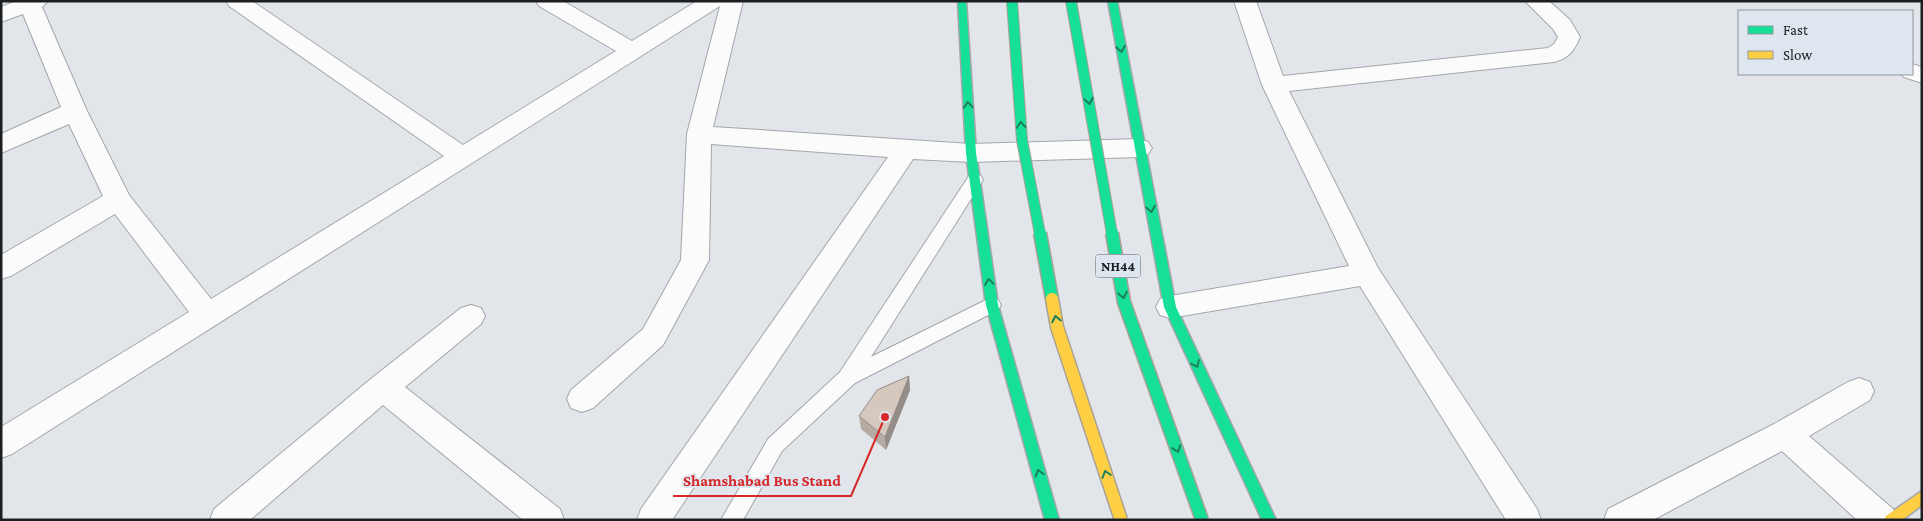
<svg xmlns="http://www.w3.org/2000/svg" width="1923" height="521" font-family="'Crimson Pro',serif">
<style>
.lines{fill:none;stroke-linecap:round;stroke-linejoin:round}
.lane-casing{stroke:#a3a6aa;stroke-width:2}
.street-casing{stroke:#a3a6aa;stroke-width:2}
.fast-casing{stroke:#a3a6aa;stroke-width:3}
.slow-casing{stroke:#a3a6aa;stroke-width:3}
.lane{fill:#fbfbfc;fill-rule:evenodd}
.street{fill:#fbfbfc;fill-rule:evenodd}
.fast{fill:#16e098;fill-rule:evenodd}
.slow{fill:#ffcf43;fill-rule:evenodd}
.fast-bridge-far1-casing{stroke:#a9a096;stroke-width:12;stroke-linecap:butt}
.fast-bridge-casing{stroke:#a9a096;stroke-width:15;stroke-linecap:butt}
.slow-bridge-casing{stroke:#a9a096;stroke-width:15;stroke-linecap:butt}
.fast-bridge-far1{stroke:#16e098;stroke-width:10}
.fast-bridge{stroke:#16e098;stroke-width:12}
.slow-bridge{stroke:#ffcf43;stroke-width:12}
.wall{fill:#b6aca4}
.shaded-wall{fill:#948c86}
.building{fill:#d4c8bf;stroke:#948c86}
.oneway{stroke:#19805d}
.labels{text-anchor:middle;dominant-baseline:central;stroke-width:4;stroke-linejoin:round;paint-order:stroke}
.shield{fill:#dee6ef;stroke:#565b60;stroke-width:1}
.shield-label{font-size:14px;font-weight:bold;fill:#1c1f22}
.leader{fill:none;stroke:#d62828;stroke-width:2}
.callout-dot{fill:#d62828;stroke:#dee6ef;stroke-width:2}
.callout-label{font-size:16px;text-anchor:middle;font-weight:bold;fill:#d62828;stroke:#dee6ef;stroke-width:4;stroke-linejoin:round;paint-order:stroke}
</style>
<rect width="100%" height="100%" fill="#e2e6eb"/>
<g class="lines">
<!-- lane casing -->
<g class="lane-casing">
<path id="lane" d="M 975,174 L 981,176 L 983,180 L 871,357 L 986,300 L 992,298 L 998,300 L 1001,305 L 998,310 L 855,383 L 782,451 L 743,520 L 721,520 L 768,439 L 840,372 L 969,176 Z"/>
</g>
<!-- street casing -->
<g class="street-casing">
<g id="street">
<path d="M 16,1 L 48,1 L 42,7 L 87,111 L 129,195 L 211,299 L 444,156 L 229,6 L 226,1 L 252,1 L 463,145 L 616,51 L 539,6 L 536,1 L 563,1 L 632,41 L 697,1 L 743,1 L 713,127 L 971,144 L 1139,139 L 1148,142 L 1152,148 L 1148,154 L 1139,157 L 971,162 L 913,159 L 672,520 L 637,520 L 641,509 L 888,157 L 711,144 L 709,260 L 663,345 L 593,408 L 582,412 L 571,408 L 567,399 L 571,390 L 643,329 L 681,260 L 687,134 L 720,6 L 12,454 L 1,458 L 1,427 L 189,312 L 115,214 L 11,276 L 1,279 L 1,255 L 103,196 L 69,124 L 1,153 L 1,134 L 61,107 L 23,14 L 1,22 L 1,7 Z"/>
<path d="M 1234,1 L 1256,1 L 1283,76 L 1548,48 L 1554,44 L 1558,37 L 1553,29 L 1525,1 L 1549,1 L 1570,20 L 1580,37 C 1574,51 1569,58 1554,62 L 1289,91 L 1378,268 L 1537,509 L 1541,520 L 1506,520 L 1360,286 L 1170,318 L 1160,315 L 1156,307 L 1160,299 L 1170,296 L 1349,266 L 1262,85 Z"/>
<path d="M 1912,64 L 1922,67 L 1922,83 L 1904,77 L 1901,74 L 1912,74 Z"/>
<path d="M 471,305 L 481,308 L 485,316 L 481,324 L 405,387 L 560,509 L 564,520 L 523,520 L 383,405 L 250,520 L 210,520 L 214,509 L 372,378 L 461,308 Z"/>
<path d="M 1859,378 L 1870,382 L 1874,391 L 1870,400 L 1809,436 L 1893,509 L 1897,520 L 1857,520 L 1782,451 L 1653,520 L 1604,520 L 1608,509 L 1774,424 L 1848,382 Z"/>
</g>
</g>
<!-- fast casing -->
<g class="fast-casing">
<g id="fast">
<path d="M 958,1 L 966,1 L 976,153 L 998,305 L 1059,520 L 1045,520 L 986,305 L 966,153 Z"/>
<path d="M 1108,1 L 1117,1 L 1176,307 L 1276,520 L 1262,520 L 1164,307 Z"/>
</g>
</g>
<!-- slow casing -->
<g class="slow-casing">
<path id="slow" d="M 1922,491 L 1922,505 L 1902,520 L 1884,520 L 1886,516 Z"/>
</g>
<!-- lane -->
<use href="#lane" class="lane"/>
<!-- street -->
<use href="#street" class="street"/>
<!-- fast -->
<use href="#fast" class="fast"/>
<!-- slow -->
<use href="#slow" class="slow"/>
<!-- fast-bridge-far1 casing -->
<g class="fast-bridge-far1-casing">
<g id="fast-bridge-far1">
<path d="M 1012,1 L 1022,140 L 1040,234"/>
<path d="M 1071,1 L 1112,234"/>
</g>
</g>
<!-- fast-bridge casing -->
<g class="fast-bridge-casing">
<g id="fast-bridge">
<path d="M 1040,233 L 1052,299"/>
<path d="M 1112,233 L 1124,302 L 1202,520"/>
</g>
</g>
<!-- slow-bridge casing -->
<g class="slow-bridge-casing">
<path id="slow-bridge" d="M 1052,299 L 1057,327 L 1121,520"/>
</g>
<!-- fast-bridge-far1 -->
<use href="#fast-bridge-far1" class="fast-bridge-far1"/>
<!-- fast-bridge -->
<use href="#fast-bridge" class="fast-bridge"/>
<!-- slow-bridge -->
<use href="#slow-bridge" class="slow-bridge"/>
</g>
<!-- wall -->
<path class="wall" d="M 909,376 L 910,390 L 886,450 L 861,429 L 859,416 Z"/>
<!-- shaded-wall -->
<path class="shaded-wall" d="M 909,376 L 910,390 L 886,450 L 885,437 Z"/>
<!-- building -->
<path class="building" d="M 909,376 L 885,437 L 859,416 L 877,390 Z"/>
<!-- one-way arrows -->
<defs><path id="oneway-chevron" d="M-2-3.5L2.5 0L-2 3.5" fill="none" stroke-width="1.6" stroke-linecap="round" stroke-linejoin="round" transform="scale(1.25)"/></defs>
<g class="oneway">
<use href="#oneway-chevron" transform="translate(1121 49) rotate(80)"/>
<use href="#oneway-chevron" transform="translate(1089 101) rotate(80)"/>
<use href="#oneway-chevron" transform="translate(968 105) rotate(-94)"/>
<use href="#oneway-chevron" transform="translate(1021 125) rotate(-94)"/>
<use href="#oneway-chevron" transform="translate(1151 209) rotate(79)"/>
<use href="#oneway-chevron" transform="translate(989 282) rotate(-98)"/>
<use href="#oneway-chevron" transform="translate(1123 295) rotate(79)"/>
<use href="#oneway-chevron" transform="translate(1056 319) rotate(-101)"/>
<use href="#oneway-chevron" transform="translate(1196 364) rotate(65)"/>
<use href="#oneway-chevron" transform="translate(1177 449) rotate(70)"/>
<use href="#oneway-chevron" transform="translate(1039 473) rotate(-106)"/>
<use href="#oneway-chevron" transform="translate(1106 474) rotate(-108)"/>
</g>
<g class="labels">
<!-- shield labels -->
<rect class="shield" x="1095.5" y="254.5" width="45" height="23" rx="4"/>
<g class="shield-label">
<text x="1118" y="266">NH44</text>
</g>
</g>
<!-- callouts -->
<path class="leader" d="M885 417L851 496H673"/>
<circle class="callout-dot" cx="885" cy="417" r="5"/>
<g class="callout-label">
<text x="762" y="486">Shamshabad Bus Stand</text>
</g>
<!-- border -->
<rect width="1923" height="521" fill="none" stroke="#1c1f22" stroke-width="5"/>
<!-- legend -->
<rect x="1738" y="10" width="175" height="65" fill="#dee6ef" stroke="#90969d"/>
<rect x="1748" y="26" width="25" height="8" fill="#16e098" stroke="#90969d"/>
<text x="1783" y="35" font-size="15" fill="#1c1f22">Fast</text>
<rect x="1748" y="51" width="25" height="8" fill="#ffcf43" stroke="#90969d"/>
<text x="1783" y="60" font-size="15" fill="#1c1f22">Slow</text>
</svg>
